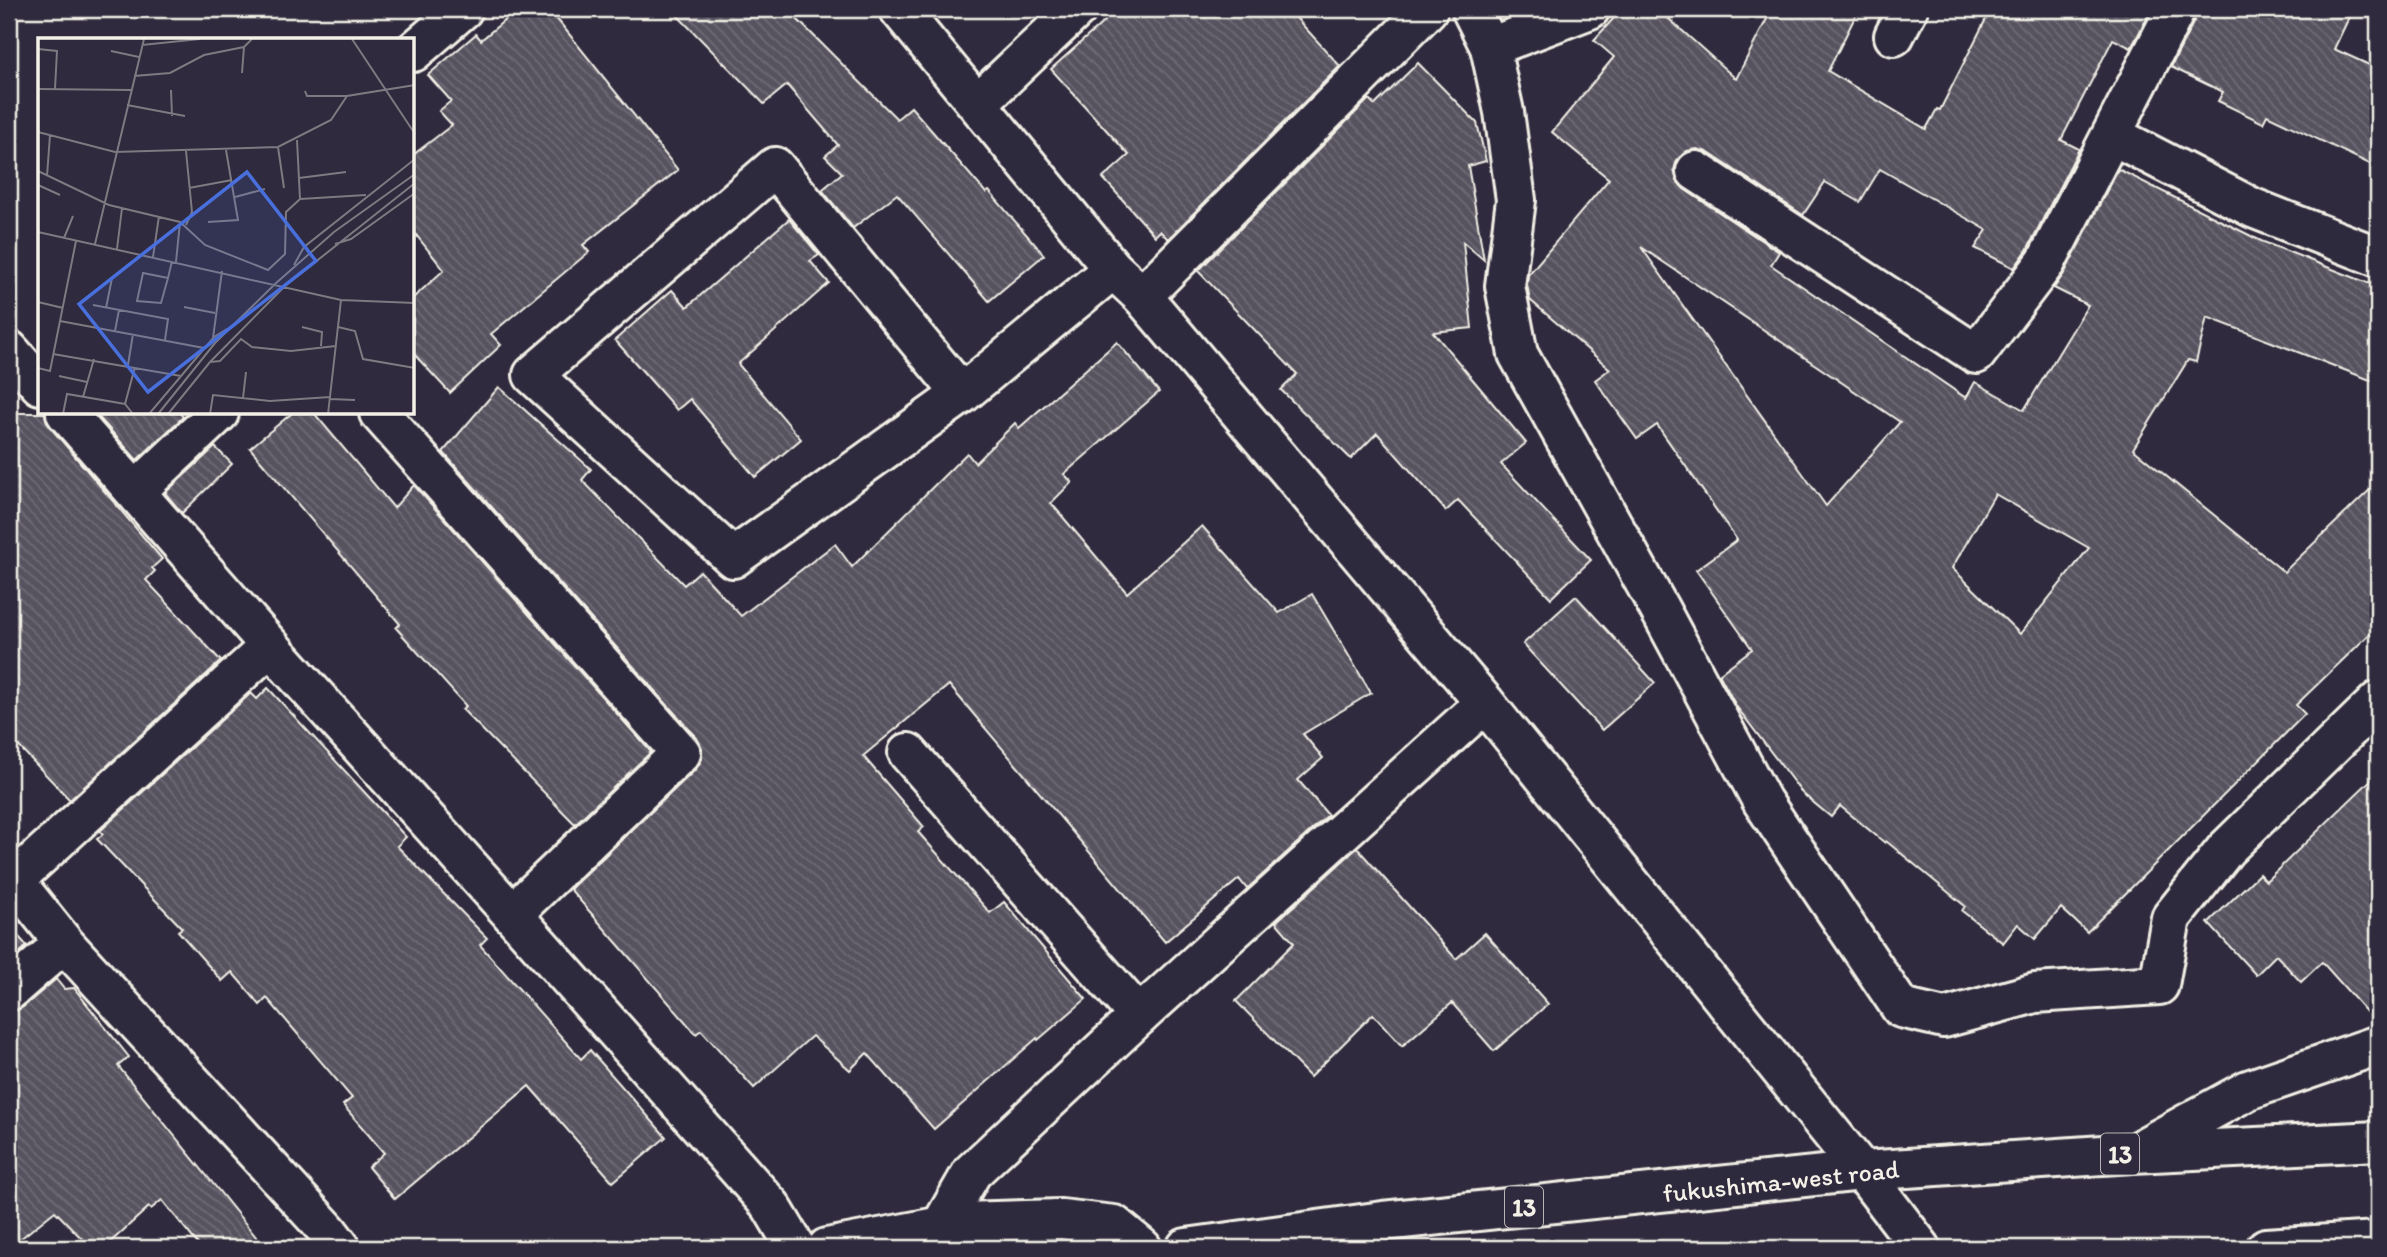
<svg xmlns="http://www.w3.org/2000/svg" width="2387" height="1257" font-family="Itim,sans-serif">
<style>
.building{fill:url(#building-back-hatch);stroke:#f4f1e8;stroke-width:2;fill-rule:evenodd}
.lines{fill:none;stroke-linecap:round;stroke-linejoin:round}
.street-casing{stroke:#f4f1e8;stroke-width:44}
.secondary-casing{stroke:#f4f1e8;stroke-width:44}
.highway-casing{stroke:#f4f1e8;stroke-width:44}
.street{stroke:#2f2a3d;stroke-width:38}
.secondary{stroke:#2f2a3d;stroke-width:38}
.highway{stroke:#2f2a3d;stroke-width:38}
.labels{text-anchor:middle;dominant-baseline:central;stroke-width:5;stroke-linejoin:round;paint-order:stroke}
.shield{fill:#2f2a3d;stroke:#b9b5b5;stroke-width:2}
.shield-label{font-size:24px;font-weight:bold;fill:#f4f1e8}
.street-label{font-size:26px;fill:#f4f1e8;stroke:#2f2a3d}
.inset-road{fill:none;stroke:#7e7a81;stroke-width:2}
.view{fill:#486fdb;fill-opacity:0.15;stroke:#486fdb;stroke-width:3.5}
.inset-edge{fill:none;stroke:#f4f1e8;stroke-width:3.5}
</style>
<defs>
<pattern id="building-back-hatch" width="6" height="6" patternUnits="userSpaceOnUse" patternTransform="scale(1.75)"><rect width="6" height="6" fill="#56525f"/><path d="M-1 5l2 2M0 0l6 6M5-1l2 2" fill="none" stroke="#6f6b76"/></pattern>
</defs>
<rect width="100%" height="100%" fill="#2f2a3d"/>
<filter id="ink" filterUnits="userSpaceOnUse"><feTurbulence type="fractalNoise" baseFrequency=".0143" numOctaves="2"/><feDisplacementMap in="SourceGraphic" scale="14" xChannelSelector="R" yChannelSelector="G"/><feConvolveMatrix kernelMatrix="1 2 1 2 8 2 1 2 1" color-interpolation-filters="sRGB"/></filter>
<g filter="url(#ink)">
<!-- building -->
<g class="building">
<path d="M 518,9 L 549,9 L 678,170 L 583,245 L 589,252 L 491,334 L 501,345 L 450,393 L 413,353 L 413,298 L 444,270 L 413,231 L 413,155 L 452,125 L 439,111 L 451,101 L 428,75 L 476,34 L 481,40 Z"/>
<path d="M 671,9 L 787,9 L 897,119 L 911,107 L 986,193 L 989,191 L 1044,255 L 989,301 L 897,194 L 853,228 L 822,190 L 842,173 L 825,156 L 838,145 L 787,85 L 764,104 Z"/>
<path d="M 1118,9 L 1288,9 L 1340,66 L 1168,239 L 1160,231 L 1155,236 L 1103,178 L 1129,155 L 1051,69 Z"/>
<path d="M 1622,9 L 1658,9 L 1736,79 L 1772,9 L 1859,9 L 1828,71 L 1926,129 L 1937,109 L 1940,110 L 1991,9 L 2152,9 L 2131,48 L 2113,39 L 2061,140 L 2079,149 L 2027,250 L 2014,268 L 1975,248 L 1987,230 L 1880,169 L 1860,202 L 1825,182 L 1803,215 L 1707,152 L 1697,149 L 1687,151 L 1677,160 L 1674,170 L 1677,181 L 1684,189 L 1779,252 L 1771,265 L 1966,398 L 1975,382 L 2024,410 L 2088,305 L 2054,288 L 2065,272 L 2118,169 L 2261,241 L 2378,287 L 2378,383 L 2207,317 L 2196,362 L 2188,360 L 2133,449 L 2284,572 L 2378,482 L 2378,626 L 2296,705 L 2305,714 L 2087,932 L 2061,908 L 2035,939 L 2018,924 L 2003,943 L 1962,911 L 1965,906 L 1886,841 L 1885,843 L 1840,806 L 1831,817 L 1802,793 L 1736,706 L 1719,674 L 1752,649 L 1696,570 L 1737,540 L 1657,425 L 1637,439 L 1595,380 L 1610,369 L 1530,300 L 1527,285 L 1528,275 L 1609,179 L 1552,132 L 1614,57 L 1594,40 ZM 1641,247 L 1900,422 L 1826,506 ZM 1995,494 L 2089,548 L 2020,634 L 1952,568 Z"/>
<path d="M 2198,9 L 2353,9 L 2334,49 L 2378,69 L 2378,168 L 2267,115 L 2263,123 L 2218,101 L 2223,92 L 2171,67 L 2195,19 Z"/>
<path d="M 1418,63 L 1477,123 L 1486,161 L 1468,166 L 1484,260 L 1463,242 L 1472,328 L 1433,332 L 1526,443 L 1501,464 L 1591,560 L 1551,598 L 1458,500 L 1446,511 L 1377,433 L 1351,459 L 1281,390 L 1297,374 L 1198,271 L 1369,99 L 1375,105 Z"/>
<path d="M 789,219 L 819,255 L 810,261 L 829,283 L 738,364 L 801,439 L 755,477 L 690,399 L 677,410 L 615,340 L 672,290 L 687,307 Z"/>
<path d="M 1117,342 L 1159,392 L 1064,474 L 1072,482 L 1051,503 L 1127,593 L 1202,526 L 1279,613 L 1312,594 L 1371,693 L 1303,734 L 1323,758 L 1298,780 L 1328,815 L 1247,889 L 1239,879 L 1165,942 L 949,685 L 863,756 L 924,827 L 918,832 L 990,913 L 1004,902 L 1086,999 L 1038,1040 L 1037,1038 L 934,1129 L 867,1053 L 850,1070 L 812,1036 L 754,1088 L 701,1030 L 696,1034 L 570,889 L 696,769 L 702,759 L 702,748 L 697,738 L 443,452 L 499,387 L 591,469 L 582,480 L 684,585 L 700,571 L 741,616 L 835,544 L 852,567 L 967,453 L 975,463 L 1015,423 L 1019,428 Z"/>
<path d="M 9,413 L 45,413 L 50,427 L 162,559 L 152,568 L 155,571 L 146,580 L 221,661 L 70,800 L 9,736 Z"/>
<path d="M 95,413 L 180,413 L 183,417 L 137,460 Z"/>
<path d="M 292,413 L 314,413 L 394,508 L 414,485 L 651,752 L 575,824 L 462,709 L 466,706 L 396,628 L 400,624 L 250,448 Z"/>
<path d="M 215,447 L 232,464 L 182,513 L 165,493 Z"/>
<path d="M 1576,596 L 1655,683 L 1602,730 L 1523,644 Z"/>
<path d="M 268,688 L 406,837 L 397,846 L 487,938 L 480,945 L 581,1059 L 590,1050 L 666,1137 L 613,1182 L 529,1086 L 395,1199 L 368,1167 L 384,1153 L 343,1105 L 352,1098 L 267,998 L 260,1005 L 232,972 L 222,981 L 178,931 L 182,928 L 97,839 L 103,834 L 100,831 L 251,693 L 257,699 Z"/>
<path d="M 2378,773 L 2378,1024 L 2377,1024 L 2322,962 L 2301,982 L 2276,955 L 2256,975 L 2208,923 L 2259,874 L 2266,881 Z"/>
<path d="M 1357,848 L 1456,959 L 1485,933 L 1548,1004 L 1494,1051 L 1452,1003 L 1402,1046 L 1373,1014 L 1310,1077 L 1236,1001 L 1294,943 L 1276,922 Z"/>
<path d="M 9,926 L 27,946 L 9,962 Z"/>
<path d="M 56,979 L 64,989 L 74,988 L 129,1057 L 118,1066 L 265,1248 L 201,1248 L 162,1200 L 151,1209 L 149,1207 L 104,1248 L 91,1248 L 55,1211 L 9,1248 L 9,1012 L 23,1007 Z"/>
</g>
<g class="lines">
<!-- street casing -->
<g class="street-casing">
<g id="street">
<path d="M 1471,9 L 1490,47 L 1504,112 L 1516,200 L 1505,286 L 1518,354 L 1660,610 L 1762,801 L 1901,1008 L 1944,1018 L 2035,993 L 2159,985 L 2171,918 L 2226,849 L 2378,701"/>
<path d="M 1894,36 L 1908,9"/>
<path d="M 1490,47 L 1590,9"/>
<path d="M 413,52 L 463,9"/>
<path d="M 978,103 L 1077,9"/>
<path d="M 2112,135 L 2253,208 L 2378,257"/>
<path d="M 1696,171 L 1976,354 L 2046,262 L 2176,9"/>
<path d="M 1142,296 L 1428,9"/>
<path d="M 9,350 L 40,385"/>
<path d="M 962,394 L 775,167 L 533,375 L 733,558 L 962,394 L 1113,269"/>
<path d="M 66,413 L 270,646 L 512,914 L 771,1206 L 796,1248"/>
<path d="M 379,413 L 681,753 L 512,914"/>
<path d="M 136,491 L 219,413"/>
<path d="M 908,753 L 1139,1016"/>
<path d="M 9,874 L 64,943 L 328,1231 L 341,1248"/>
<path d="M 14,880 L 270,646"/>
<path d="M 9,991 L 64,943"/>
<path d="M 941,1226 L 972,1172 L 1139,1016 L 1485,703"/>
<path d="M 827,1248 L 963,1222 L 1061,1219 L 1114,1225 L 1142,1248"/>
</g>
</g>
<!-- secondary casing -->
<g class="secondary-casing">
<path id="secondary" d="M 899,9 L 1113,269 L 1142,296 L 1485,703 L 1862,1171 L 1921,1248"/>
</g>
<!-- highway casing -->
<g class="highway-casing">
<g id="highway">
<path d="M 2141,1149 L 2248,1090 L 2378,1045"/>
<path d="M 1186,1248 L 1383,1221 L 1862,1171 L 2133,1153 L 2378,1141"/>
<path d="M 2266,1248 L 2378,1241"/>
</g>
</g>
<!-- street -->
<use href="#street" class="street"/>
<!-- secondary -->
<use href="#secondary" class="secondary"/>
<!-- highway -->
<use href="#highway" class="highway"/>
</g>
</g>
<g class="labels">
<!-- shield labels -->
<g class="shield">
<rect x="2101" y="1133.5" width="38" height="41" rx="5"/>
<rect x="1505" y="1186.5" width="38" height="41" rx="5"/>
</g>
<g class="shield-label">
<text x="2120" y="1154">13</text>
<text x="1524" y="1207">13</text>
</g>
<!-- street labels -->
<g class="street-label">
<text transform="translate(1781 1181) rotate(-6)">fukushima-west road</text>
</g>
</g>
<!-- overview -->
<g transform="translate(38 38)">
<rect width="376" height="376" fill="#2f2a3d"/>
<path class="inset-road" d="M 314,1 L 377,96M 104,7 L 162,1M 0,11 L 19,13 L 17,51M 73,13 L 101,19M 204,35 L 206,9 L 214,1M 96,38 L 132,35 L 166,17 L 206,9M 0,51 L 93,52M 133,52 L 134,78M 267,53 L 269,58 L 309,58M 89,67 L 147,78M 0,94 L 77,114 L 240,109 L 293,82 L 309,58 L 377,47M 240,109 L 246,150M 148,113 L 154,174 L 148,187M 0,133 L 71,167 L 142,184 L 167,207 L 230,232 L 247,216 L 248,174 L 262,161 L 259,102M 9,138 L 12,97M 261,140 L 308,134M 0,147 L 22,157M 151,150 L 194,142M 197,159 L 227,151M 262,161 L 328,157M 170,184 L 200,182 L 188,112M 0,194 L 303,262 L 377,265M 26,200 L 35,178M 57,206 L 106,1M 297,206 L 313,201 L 377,155M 79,211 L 84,170M 115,219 L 121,178M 138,224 L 142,184M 256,227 L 266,209 L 377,121M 130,240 L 105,235 L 99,263 L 123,265 L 130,240 L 134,223M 0,264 L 25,270M 55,267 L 130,281 L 127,302M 146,269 L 177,275M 68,270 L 74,240M 22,283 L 166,310M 264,289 L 284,294 L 283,308M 300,289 L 317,293 L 325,321 L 377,330M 77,293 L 81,272M 175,300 L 184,233M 15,316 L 143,338M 172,324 L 182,323 L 203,301 L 214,309 L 253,313 L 298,308M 90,327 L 95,296M 0,330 L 12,333 L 38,203M 21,338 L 49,344M 45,359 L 56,321M 205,360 L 208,334M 292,361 L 317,362M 87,366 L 97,329M 25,376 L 29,356 L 87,366 L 95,376M 111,376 L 176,299 L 189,291M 120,376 L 177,305 L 237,246 L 296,194 L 377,136M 130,376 L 172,324 L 247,248 L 377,145M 172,376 L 175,357 L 232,363 L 292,359M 290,376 L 303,262"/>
<path class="view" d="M 209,134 L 278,223 L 110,354 L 41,266 Z"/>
<rect width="376" height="376" class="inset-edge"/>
</g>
<!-- margin -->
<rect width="2387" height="1257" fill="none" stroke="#2f2a3d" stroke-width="35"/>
<rect x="18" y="18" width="2352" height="1222" fill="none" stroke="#f4f1e8" stroke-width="2.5" filter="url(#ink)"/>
</svg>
